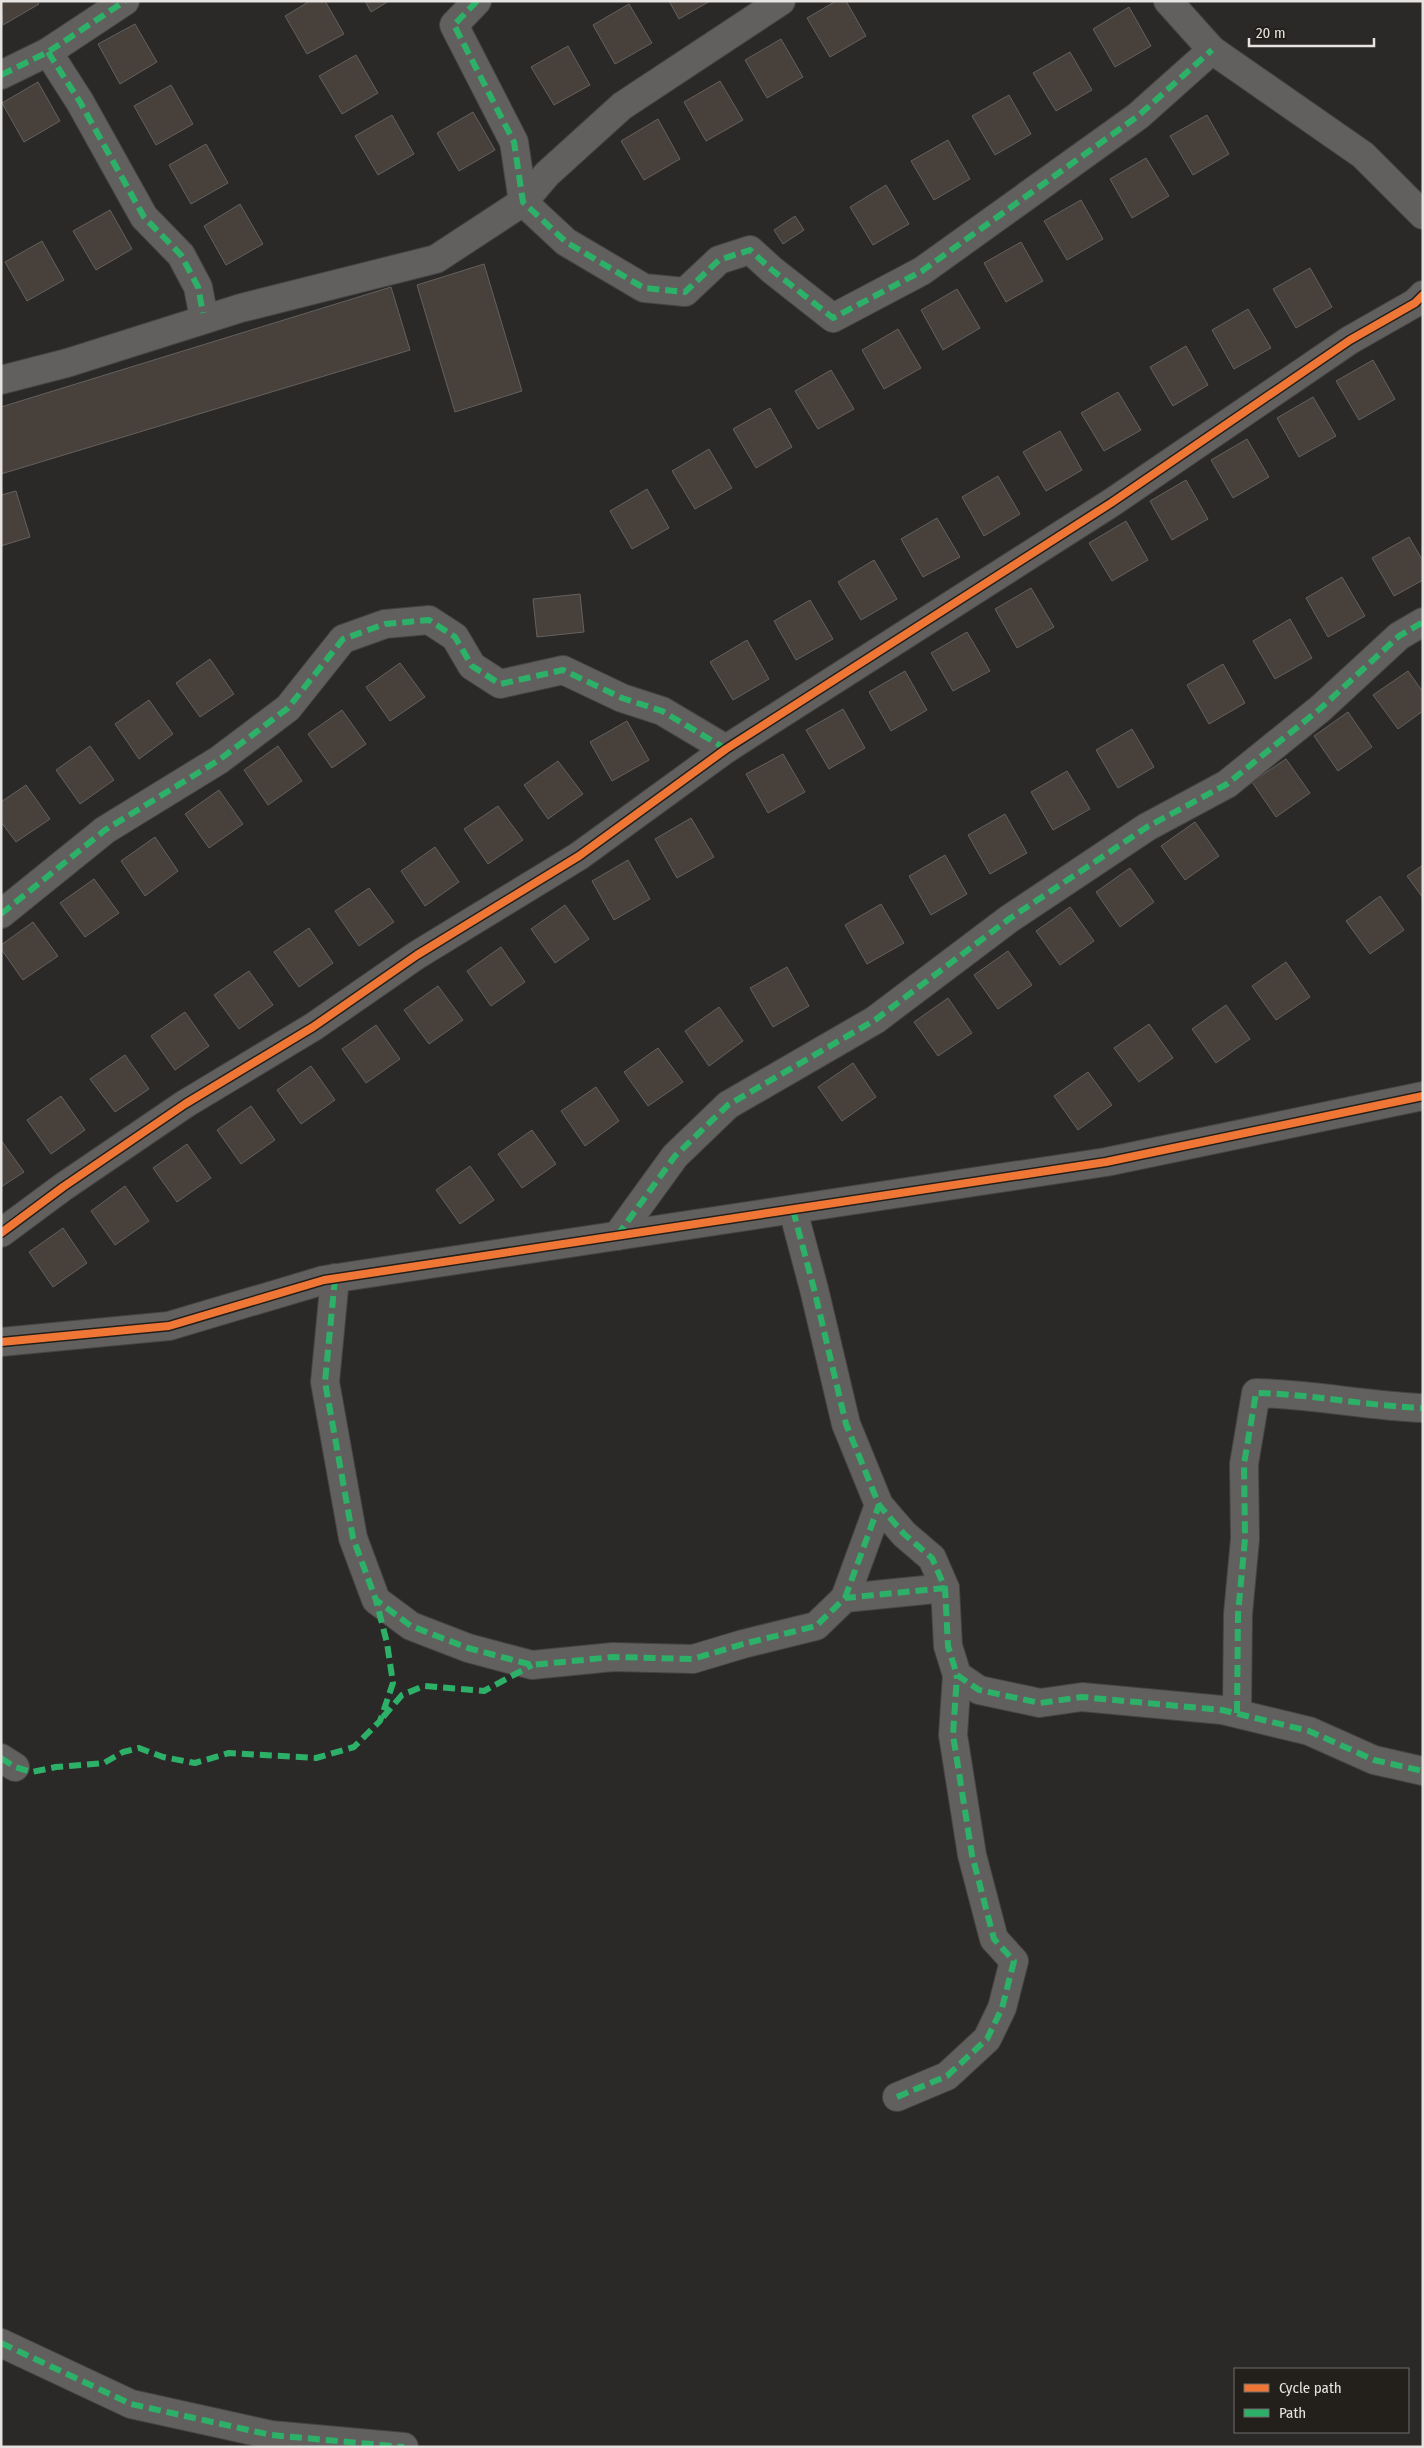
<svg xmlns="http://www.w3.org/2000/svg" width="1424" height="2448" font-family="'Fira Sans Condensed',sans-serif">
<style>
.building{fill:#48413b;stroke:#63615f}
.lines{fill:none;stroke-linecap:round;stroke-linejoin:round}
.street-casing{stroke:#464443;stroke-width:30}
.street{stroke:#62605e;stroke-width:28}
.quiet{stroke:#2db169;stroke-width:6;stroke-dasharray:12 6;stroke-linecap:butt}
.cycleway-casing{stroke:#231f1b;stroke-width:11}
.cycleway{stroke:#f07635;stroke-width:8}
</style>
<rect width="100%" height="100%" fill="#2b2927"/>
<!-- building -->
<g class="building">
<path d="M 1,1 L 37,1 L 39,4 L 3,25 Z"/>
<path d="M 310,1 L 325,1 L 344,34 L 307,54 L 285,16 Z"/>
<path d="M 365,1 L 389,1 L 371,12 Z"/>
<path d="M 669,1 L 710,1 L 679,19 Z"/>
<path d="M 836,1 L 846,1 L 866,36 L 830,57 L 807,18 Z"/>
<path d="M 629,4 L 652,43 L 615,64 L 593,25 Z"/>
<path d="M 1129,7 L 1151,46 L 1115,67 L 1093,29 Z"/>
<path d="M 135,24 L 157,62 L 120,84 L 98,44 Z"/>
<path d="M 781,39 L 803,77 L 767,98 L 745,60 Z"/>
<path d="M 568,46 L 590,85 L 554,105 L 531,67 Z"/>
<path d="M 1070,52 L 1092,90 L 1056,111 L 1033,73 Z"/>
<path d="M 356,55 L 378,93 L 342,114 L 319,76 Z"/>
<path d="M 720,81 L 743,120 L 706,141 L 684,102 Z"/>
<path d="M 38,82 L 60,121 L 24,142 L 2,103 Z"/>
<path d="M 171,85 L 193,124 L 156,145 L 134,106 Z"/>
<path d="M 1009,95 L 1031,134 L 995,155 L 972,116 Z"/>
<path d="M 473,112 L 495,150 L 459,171 L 437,133 Z"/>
<path d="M 392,115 L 414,154 L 378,175 L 355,136 Z"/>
<path d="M 1207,115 L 1229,154 L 1193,175 L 1170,136 Z"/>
<path d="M 658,119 L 680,159 L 644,180 L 621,141 Z"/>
<path d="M 948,140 L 970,179 L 934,200 L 911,161 Z"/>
<path d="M 206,144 L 228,183 L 191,204 L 169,165 Z"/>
<path d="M 1146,158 L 1169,196 L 1132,218 L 1110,179 Z"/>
<path d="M 886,185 L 909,224 L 873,245 L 850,207 Z"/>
<path d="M 1081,200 L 1103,239 L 1067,260 L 1044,221 Z"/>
<path d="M 240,204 L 263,244 L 226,265 L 204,226 Z"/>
<path d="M 110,210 L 132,249 L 96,270 L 73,231 Z"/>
<path d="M 795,216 L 804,230 L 783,244 L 774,230 Z"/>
<path d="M 42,241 L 64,280 L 27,301 L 5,262 Z"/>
<path d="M 1021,242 L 1043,281 L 1006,302 L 984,263 Z"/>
<path d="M 484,264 L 522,391 L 455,412 L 417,285 Z"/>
<path d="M 1310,268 L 1332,307 L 1296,328 L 1273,289 Z"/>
<path d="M 391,287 L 410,350 L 1,474 L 1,407 Z"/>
<path d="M 957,289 L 980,328 L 943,350 L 921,310 Z"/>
<path d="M 1248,309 L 1271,348 L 1234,369 L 1212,330 Z"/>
<path d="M 898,329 L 921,368 L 884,389 L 862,350 Z"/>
<path d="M 1186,346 L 1208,385 L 1173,406 L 1150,367 Z"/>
<path d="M 1373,360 L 1395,399 L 1359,420 L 1336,381 Z"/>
<path d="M 831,370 L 854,409 L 818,429 L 795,391 Z"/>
<path d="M 1118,392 L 1141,430 L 1104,451 L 1081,413 Z"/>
<path d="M 1313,397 L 1336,436 L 1299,457 L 1277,418 Z"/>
<path d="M 770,408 L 792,447 L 756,468 L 733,429 Z"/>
<path d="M 1060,431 L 1082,470 L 1046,491 L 1023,452 Z"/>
<path d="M 1247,439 L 1269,477 L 1233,498 L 1211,460 Z"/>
<path d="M 709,449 L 732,488 L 695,509 L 672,471 Z"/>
<path d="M 998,476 L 1020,514 L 984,536 L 962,497 Z"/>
<path d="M 1186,480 L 1208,519 L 1172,540 L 1150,501 Z"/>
<path d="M 647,489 L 669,528 L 632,549 L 610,511 Z"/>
<path d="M 16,491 L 30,537 L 1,546 L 1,495 Z"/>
<path d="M 937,518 L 960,557 L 923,577 L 901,539 Z"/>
<path d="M 1126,521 L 1148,560 L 1112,581 L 1089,543 Z"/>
<path d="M 1409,537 L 1423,561 L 1423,580 L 1394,596 L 1372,558 Z"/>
<path d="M 874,560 L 897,599 L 861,620 L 838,582 Z"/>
<path d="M 1342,577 L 1365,616 L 1328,637 L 1306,598 Z"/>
<path d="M 1031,588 L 1054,627 L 1017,648 L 995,609 Z"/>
<path d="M 580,594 L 584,632 L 537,637 L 533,599 Z"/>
<path d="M 810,600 L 833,639 L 796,660 L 774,621 Z"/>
<path d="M 1290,619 L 1312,658 L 1275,679 L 1253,641 Z"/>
<path d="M 967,632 L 990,671 L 953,691 L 931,653 Z"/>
<path d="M 747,640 L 769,679 L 733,700 L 710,662 Z"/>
<path d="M 210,659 L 234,694 L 200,717 L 176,683 Z"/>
<path d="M 400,663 L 425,697 L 390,721 L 366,687 Z"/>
<path d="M 1223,664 L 1245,703 L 1209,724 L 1187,685 Z"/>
<path d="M 905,671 L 927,710 L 891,731 L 869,692 Z"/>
<path d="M 1408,671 L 1423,692 L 1423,711 L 1398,729 L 1373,695 Z"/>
<path d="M 149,700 L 173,734 L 139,759 L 115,724 Z"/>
<path d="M 843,709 L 865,748 L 829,769 L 806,730 Z"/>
<path d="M 342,710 L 366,744 L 332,768 L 308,734 Z"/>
<path d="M 1348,712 L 1372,747 L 1338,771 L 1314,736 Z"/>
<path d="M 627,721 L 649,760 L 612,781 L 590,742 Z"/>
<path d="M 1132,729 L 1154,767 L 1118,788 L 1096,750 Z"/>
<path d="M 90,746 L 114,780 L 80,804 L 56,770 Z"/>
<path d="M 278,746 L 302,781 L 268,805 L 244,770 Z"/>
<path d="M 783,754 L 805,792 L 768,813 L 746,774 Z"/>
<path d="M 1286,759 L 1310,793 L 1276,817 L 1252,782 Z"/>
<path d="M 558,761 L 583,794 L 548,819 L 524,785 Z"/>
<path d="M 1067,771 L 1090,809 L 1053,830 L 1031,792 Z"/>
<path d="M 26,785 L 50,819 L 16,842 L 1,822 L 1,802 Z"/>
<path d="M 219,790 L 243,824 L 209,848 L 185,814 Z"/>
<path d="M 498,806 L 523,840 L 488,864 L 464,829 Z"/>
<path d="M 1005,814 L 1027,853 L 990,874 L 968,835 Z"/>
<path d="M 691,818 L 714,857 L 677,878 L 655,839 Z"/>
<path d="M 1195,822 L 1219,856 L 1185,880 L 1161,846 Z"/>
<path d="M 155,837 L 178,871 L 145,896 L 121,861 Z"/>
<path d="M 435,847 L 459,882 L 425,906 L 401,871 Z"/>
<path d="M 945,855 L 967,894 L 931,915 L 909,876 Z"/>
<path d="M 628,860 L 650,899 L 614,920 L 592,881 Z"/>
<path d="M 1423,865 L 1423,898 L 1407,876 Z"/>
<path d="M 1130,868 L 1154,902 L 1120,927 L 1096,892 Z"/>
<path d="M 94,879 L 119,913 L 85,937 L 60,903 Z"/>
<path d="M 369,888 L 394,922 L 359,946 L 335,911 Z"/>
<path d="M 1380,896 L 1404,930 L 1370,954 L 1346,921 Z"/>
<path d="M 881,904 L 904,943 L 867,964 L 845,925 Z"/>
<path d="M 565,905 L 589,939 L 555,963 L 531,929 Z"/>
<path d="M 1070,907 L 1094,941 L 1060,965 L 1036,931 Z"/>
<path d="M 33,922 L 58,956 L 23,980 L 1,949 L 1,945 Z"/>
<path d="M 309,928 L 333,963 L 299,987 L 274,952 Z"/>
<path d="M 501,947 L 525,982 L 491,1006 L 467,971 Z"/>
<path d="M 1008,951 L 1032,985 L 998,1009 L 974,975 Z"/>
<path d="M 1286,962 L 1310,997 L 1276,1020 L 1252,986 Z"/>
<path d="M 787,967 L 809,1006 L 773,1027 L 750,988 Z"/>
<path d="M 249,971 L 273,1005 L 239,1029 L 214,995 Z"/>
<path d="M 438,986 L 463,1020 L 429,1044 L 404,1010 Z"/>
<path d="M 948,998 L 972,1033 L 938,1056 L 914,1022 Z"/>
<path d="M 1226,1005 L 1250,1039 L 1216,1063 L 1192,1029 Z"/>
<path d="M 719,1007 L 743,1041 L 709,1066 L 685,1031 Z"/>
<path d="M 185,1012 L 209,1046 L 175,1070 L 151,1036 Z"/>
<path d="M 1149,1024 L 1173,1058 L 1139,1082 L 1114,1048 Z"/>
<path d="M 376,1025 L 400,1059 L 366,1083 L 342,1049 Z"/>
<path d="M 658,1048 L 683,1082 L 648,1106 L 624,1072 Z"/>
<path d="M 125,1055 L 149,1089 L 115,1112 L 90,1079 Z"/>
<path d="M 853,1063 L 876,1097 L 842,1121 L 818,1087 Z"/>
<path d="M 311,1066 L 335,1100 L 301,1124 L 277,1090 Z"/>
<path d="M 1088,1072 L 1112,1105 L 1078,1130 L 1054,1096 Z"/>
<path d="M 596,1087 L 619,1121 L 585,1146 L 561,1111 Z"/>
<path d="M 61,1096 L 85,1130 L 51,1154 L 27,1120 Z"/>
<path d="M 251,1106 L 275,1140 L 241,1164 L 217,1130 Z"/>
<path d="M 532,1130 L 556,1164 L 522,1188 L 498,1154 Z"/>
<path d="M 1,1140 L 24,1172 L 1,1187 Z"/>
<path d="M 187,1144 L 211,1178 L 177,1202 L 153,1168 Z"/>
<path d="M 470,1166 L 494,1200 L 460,1224 L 436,1190 Z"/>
<path d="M 125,1186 L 149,1221 L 115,1245 L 91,1211 Z"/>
<path d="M 63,1228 L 87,1263 L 53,1287 L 29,1252 Z"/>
</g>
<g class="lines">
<!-- street casing -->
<g class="street-casing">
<g id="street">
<path d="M 477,1 L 454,25 L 514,142 L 523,202 L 566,242 L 644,288 L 685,292 L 719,260 L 750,250 L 772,270 L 833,318 L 922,271 L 1138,116 L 1212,50"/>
<path d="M 1168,1 L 1212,50 L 1363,155 L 1423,215"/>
<path d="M 48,52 L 80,102 L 144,217 L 181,255 L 198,287 L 203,313"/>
<path d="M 1,75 L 48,52 L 125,1"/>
<path d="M 1,380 L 67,363 L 241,308 L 436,259 L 523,202 L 547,174 L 622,106 L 781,1"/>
<path d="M 1,914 L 105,830 L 219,760 L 288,708 L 343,639 L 385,624 L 429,620 L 455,637 L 472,666 L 500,684 L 563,670 L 622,698 L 662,711 L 726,749"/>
<path d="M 793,1210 L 814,1289 L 846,1424 L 879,1505 L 904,1534 L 932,1558 L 945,1588 L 948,1646 L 957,1675 L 979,1690 L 1040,1703 L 1082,1697 L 1222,1710 L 1309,1731 L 1374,1760 L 1423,1771"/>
<path d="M 1,1233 L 63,1187 L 185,1104 L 313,1027 L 417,955 L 579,856 L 726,749 L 1111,503 L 1350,340 L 1415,303 L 1423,295"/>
<path d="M 617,1236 L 675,1156 L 728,1105 L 875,1020 L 1009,919 L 1147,827 L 1227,784 L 1321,708 L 1399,636 L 1423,622"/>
<path d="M 335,1278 L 325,1382 L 353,1538 L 376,1600 L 411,1626 L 468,1648 L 532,1665 L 613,1657 L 693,1659 L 743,1644 L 816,1626 L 845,1598 L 945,1588"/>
<path d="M 1,1342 L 169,1326 L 324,1280 L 1106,1162 L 1423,1096"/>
<path d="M 845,1598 L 879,1505"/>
<path d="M 1237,1713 L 1238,1614 L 1245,1539 L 1244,1464 L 1256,1393 C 1312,1394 1367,1406 1423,1408"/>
<path d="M 1,1758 L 15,1767"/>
<path d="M 897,2097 L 947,2076 L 987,2039 L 1002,2008 L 1014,1961 L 994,1939 L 972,1855 L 953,1735 L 957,1675"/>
<path d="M 1,2343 L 131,2404 L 271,2435 L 404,2447"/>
</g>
</g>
<!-- street -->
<use href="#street" class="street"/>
<!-- quiet -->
<g class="quiet">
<path d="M 477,1 L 454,25 L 514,142 L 523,202 L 566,242 L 644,288 L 685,292 L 719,260 L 750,250 L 772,270 L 833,318 L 922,271 L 1138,116 L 1212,50"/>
<path d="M 48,52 L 80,102 L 144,217 L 181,255 L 198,287 L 203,313"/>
<path d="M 1,75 L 48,52 L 125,1"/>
<path d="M 1,914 L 105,830 L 219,760 L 288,708 L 343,639 L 385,624 L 429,620 L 455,637 L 472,666 L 500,684 L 563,670 L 622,698 L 662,711 L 726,749"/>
<path d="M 793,1210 L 814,1289 L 846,1424 L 879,1505 L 904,1534 L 932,1558 L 945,1588 L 948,1646 L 957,1675 L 979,1690 L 1040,1703 L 1082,1697 L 1222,1710 L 1309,1731 L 1374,1760 L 1423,1771"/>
<path d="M 617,1236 L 675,1156 L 728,1105 L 875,1020 L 1009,919 L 1147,827 L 1227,784 L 1321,708 L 1399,636 L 1423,622"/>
<path d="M 335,1278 L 325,1382 L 353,1538 L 376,1600 L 411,1626 L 468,1648 L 532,1665 L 613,1657 L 693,1659 L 743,1644 L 816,1626 L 845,1598 L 945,1588"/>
<path d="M 845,1598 L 879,1505"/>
<path d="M 1237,1713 L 1238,1614 L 1245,1539 L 1244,1464 L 1256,1393 C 1312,1394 1367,1406 1423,1408"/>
<path d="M 383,1717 L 402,1695 L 424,1686 L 484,1691 L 532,1665"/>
<path d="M 1,1758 L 15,1767 L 32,1772 L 56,1767 L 104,1763 L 123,1752 L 139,1748 L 163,1757 L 195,1763 L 229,1753 L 316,1758 L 354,1747 L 380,1721 L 393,1683 L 387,1643 L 376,1600"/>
<path d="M 897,2097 L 947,2076 L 987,2039 L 1002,2008 L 1014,1961 L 994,1939 L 972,1855 L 953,1735 L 957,1675"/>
<path d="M 1,2343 L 131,2404 L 271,2435 L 404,2447"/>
</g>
<!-- cycleway casing -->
<g class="cycleway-casing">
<g id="cycleway">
<path d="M 1,1233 L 63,1187 L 185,1104 L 313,1027 L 417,955 L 579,856 L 726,749 L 1111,503 L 1350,340 L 1415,303 L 1423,295"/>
<path d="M 1,1342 L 169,1326 L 324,1280 L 1106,1162 L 1423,1096"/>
</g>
</g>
<!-- cycleway -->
<use href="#cycleway" class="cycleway"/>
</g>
<!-- border -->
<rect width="1424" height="2448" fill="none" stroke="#e6e3e1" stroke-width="5"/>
<!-- legend -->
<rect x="1234" y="2368" width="175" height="65" fill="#231f1b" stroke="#716d6a"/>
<rect x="1244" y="2384" width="25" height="8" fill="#f07635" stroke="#716d6a"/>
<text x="1279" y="2393" font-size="15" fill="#e6e3e1">Cycle path</text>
<rect x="1244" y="2409" width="25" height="8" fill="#2db169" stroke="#716d6a"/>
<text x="1279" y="2418" font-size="15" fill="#e6e3e1">Path</text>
<!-- scale -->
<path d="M1249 38v8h125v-8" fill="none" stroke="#e6e3e1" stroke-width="2.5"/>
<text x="1256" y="38" font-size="15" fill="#e6e3e1" stroke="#231f1b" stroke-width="4" paint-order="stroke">20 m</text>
</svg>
